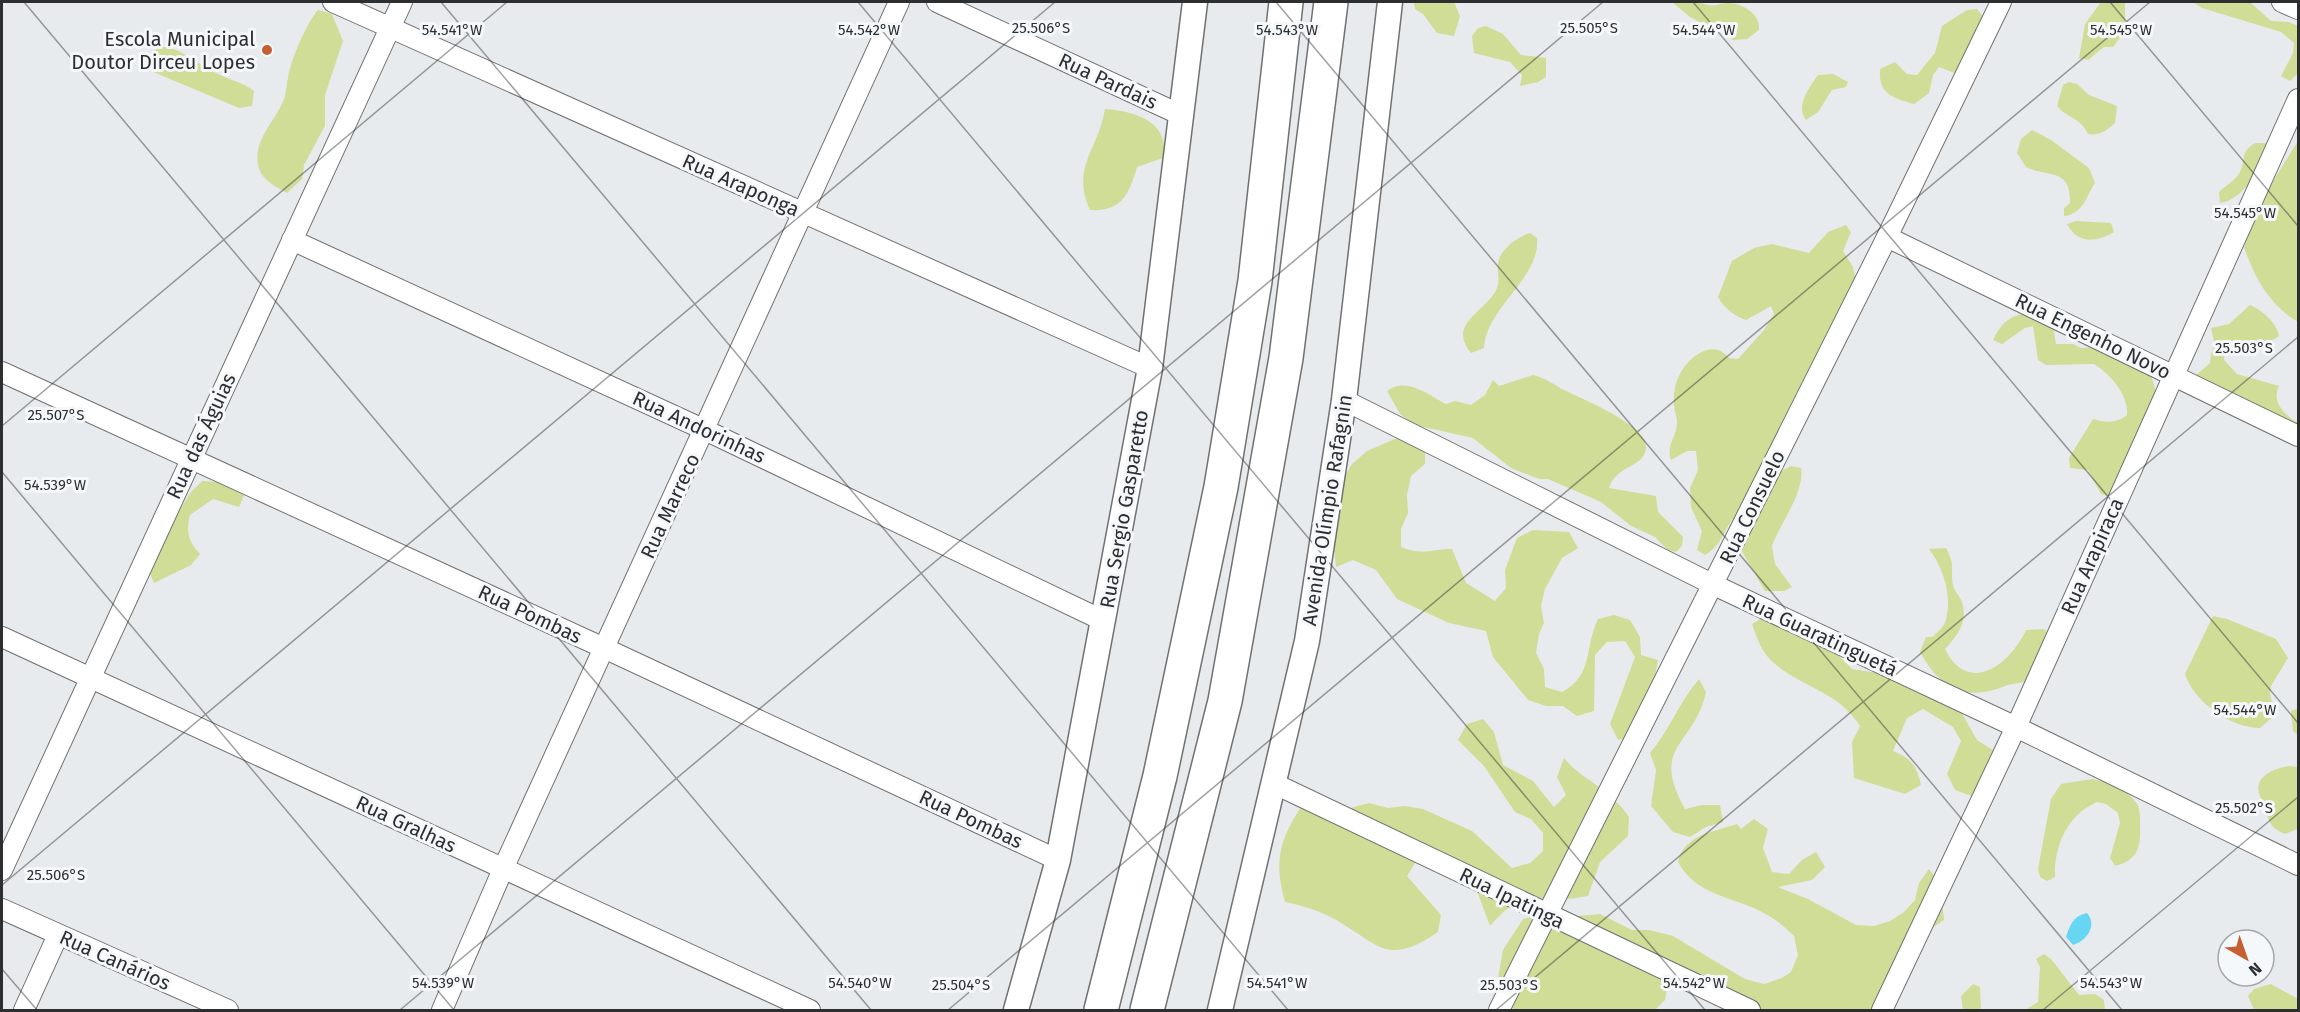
<svg xmlns="http://www.w3.org/2000/svg" width="2300" height="1012" font-family="'Fira Sans',sans-serif">
<style>
.green{fill:#cfdd97}
.water{fill:#67d6f3}
.lines{fill:none;stroke-linecap:round;stroke-linejoin:round}
.minor-casing{stroke:#6f7173;stroke-width:22}
.tertiary-casing{stroke:#6f7173;stroke-width:27}
.motorway-casing{stroke:#6f7173;stroke-width:36}
.minor{stroke:#fff;stroke-width:20}
.tertiary{stroke:#fff;stroke-width:24}
.motorway{stroke:#fff;stroke-width:33}
.ticks{fill:none;stroke:#2d2e2f;stroke-width:1.5;stroke-opacity:0.45}
.poi-dot{fill:#c55e30;stroke:#f5f8fa;stroke-width:2}
.labels{text-anchor:middle;dominant-baseline:central;stroke-width:6;stroke-linejoin:round;paint-order:stroke}
.poi-label{font-size:20px;fill:#2d2e2f;stroke:#f5f8fa;text-anchor:end}
.street-label{font-size:20px;fill:#2d2e2f;stroke:#f5f8fa}
.ticks-label{font-size:15px;text-anchor:middle;fill:#2d2e2f;stroke:#f5f8fa;stroke-width:6;stroke-linejoin:round;paint-order:stroke}
</style>
<rect width="100%" height="100%" fill="#e8ebed"/>
<!-- green -->
<g class="green">
<path d="M 1418,2 L 1454,2 L 1460,16 L 1454,36 L 1437,33 L 1423,14 L 1415,9 L 1414,4 Z"/>
<path d="M 1672,2 C 1685,1 1696,1 1708,5 C 1714,7 1721,3 1727,3 C 1741,3 1761,13 1759,30 L 1747,39 L 1733,40 L 1717,27 L 1703,24 L 1690,17 Z"/>
<path d="M 2101,2 L 2125,2 L 2125,31 L 2113,47 L 2104,47 L 2088,60 L 2079,58 L 2085,24 Z"/>
<path d="M 2193,2 L 2250,2 L 2271,21 L 2289,22 L 2298,26 L 2298,73 L 2290,81 L 2281,76 L 2293,53 L 2294,43 L 2281,32 L 2202,8 Z"/>
<path d="M 1977,9 L 1983,17 L 1957,74 L 1939,67 L 1933,75 L 1929,93 L 1914,104 C 1894,98 1878,95 1880,69 L 1895,62 L 1907,74 L 1917,75 L 1935,53 L 1942,26 L 1967,10 Z"/>
<path d="M 318,10 L 332,14 L 343,41 L 325,95 L 325,126 L 304,165 L 302,179 L 287,193 C 275,186 261,180 258,165 C 253,138 278,119 285,96 C 287,90 286,84 288,78 C 291,59 306,24 318,10 Z"/>
<path d="M 1486,26 L 1503,34 L 1521,55 L 1546,58 L 1546,77 L 1538,82 L 1520,86 L 1522,75 L 1510,62 L 1474,53 L 1472,36 L 1478,28 Z"/>
<path d="M 161,46 C 183,49 196,63 216,73 C 229,80 241,81 254,91 L 252,106 L 239,108 L 151,71 L 150,54 Z"/>
<path d="M 1833,74 L 1848,82 L 1846,87 L 1832,90 L 1818,112 L 1806,120 C 1795,105 1810,87 1818,75 Z"/>
<path d="M 2069,82 L 2077,84 L 2089,95 L 2117,106 L 2115,123 C 2106,131 2100,136 2088,134 C 2081,118 2067,118 2057,106 L 2063,85 Z"/>
<path d="M 1105,109 C 1135,111 1171,122 1163,158 L 1137,167 C 1129,194 1122,212 1090,210 C 1071,166 1098,151 1105,109 Z"/>
<path d="M 2032,130 L 2051,140 L 2089,168 L 2095,183 C 2086,196 2084,214 2064,216 L 2064,208 L 2070,203 C 2071,167 2048,178 2026,167 L 2017,153 L 2021,139 Z"/>
<path d="M 2298,141 L 2298,322 C 2270,306 2254,277 2244,247 L 2260,202 Z"/>
<path d="M 2255,143 L 2265,143 L 2270,151 C 2256,171 2245,199 2220,203 L 2219,192 C 2225,186 2236,180 2240,172 C 2246,159 2240,152 2255,143 Z"/>
<path d="M 2076,221 L 2111,223 L 2114,232 C 2097,242 2078,245 2067,224 Z"/>
<path d="M 1846,225 L 1851,232 L 1843,251 L 1853,267 L 1857,285 L 1740,512 C 1724,524 1724,545 1705,555 L 1697,550 L 1702,531 L 1691,507 L 1690,488 L 1698,470 L 1696,451 L 1687,451 L 1671,460 C 1666,444 1676,438 1677,424 C 1678,418 1674,411 1674,405 C 1672,383 1683,360 1704,351 C 1715,347 1722,350 1729,358 L 1738,359 L 1764,330 L 1774,314 L 1771,306 L 1746,320 C 1734,316 1724,308 1718,297 L 1732,261 L 1754,248 L 1772,244 L 1809,253 L 1828,232 Z"/>
<path d="M 1530,233 L 1537,238 C 1541,278 1486,307 1484,348 L 1471,353 C 1446,323 1487,312 1497,288 C 1500,280 1497,272 1498,264 C 1499,250 1517,237 1530,233 Z"/>
<path d="M 2250,305 C 2262,310 2277,323 2279,336 C 2262,350 2251,329 2225,351 L 2224,360 L 2237,374 L 2279,386 C 2271,402 2285,415 2298,423 L 2298,430 L 2195,376 L 2210,363 L 2211,353 L 2215,345 L 2211,328 L 2229,324 Z"/>
<path d="M 2030,313 L 2053,326 L 2056,344 L 2073,344 L 2081,348 L 2098,347 L 2149,372 L 2153,381 L 2157,399 L 2113,493 L 2108,496 L 2101,494 L 2088,470 L 2070,468 L 2069,458 L 2093,419 C 2106,423 2117,423 2127,415 C 2129,395 2110,374 2094,364 L 2046,365 L 2038,360 L 2033,326 L 2025,328 L 2002,344 L 1993,340 C 2001,323 2011,314 2030,313 Z"/>
<path d="M 1533,375 C 1546,378 1554,385 1566,391 C 1584,400 1650,426 1646,449 C 1643,468 1616,465 1609,488 L 1656,496 L 1658,512 L 1683,537 L 1682,546 L 1676,552 L 1668,550 L 1655,537 L 1631,526 L 1601,502 L 1548,479 L 1539,479 L 1511,468 L 1473,438 L 1415,425 L 1400,414 L 1387,391 C 1406,376 1429,395 1446,404 L 1455,401 L 1471,405 L 1485,395 L 1493,380 L 1499,386 Z"/>
<path d="M 1397,438 L 1425,452 L 1425,464 L 1411,476 L 1407,495 L 1408,513 L 1401,529 L 1401,547 C 1423,556 1430,549 1452,549 L 1466,583 L 1495,601 L 1506,588 L 1505,570 L 1517,538 L 1533,530 L 1569,532 L 1578,548 L 1562,558 L 1545,589 L 1541,606 L 1544,623 L 1539,634 L 1536,653 L 1544,669 L 1545,687 L 1562,692 C 1594,675 1584,648 1598,619 L 1614,615 L 1630,620 L 1640,637 L 1641,655 L 1658,660 L 1655,677 L 1636,736 L 1618,740 L 1610,724 L 1635,657 L 1625,641 L 1607,642 L 1595,655 L 1594,711 L 1577,716 L 1563,706 L 1546,706 L 1528,700 L 1493,657 L 1486,631 L 1449,623 L 1397,599 L 1376,570 L 1353,560 L 1336,567 L 1332,532 L 1343,479 L 1352,464 L 1367,451 Z"/>
<path d="M 1791,466 L 1801,468 C 1805,493 1780,523 1772,546 L 1775,564 L 1792,587 L 1784,591 L 1765,591 L 1741,550 L 1741,542 L 1776,474 Z"/>
<path d="M 202,481 L 217,482 L 244,495 L 239,507 L 213,499 L 190,515 C 186,532 188,541 200,554 L 191,565 L 154,583 L 148,569 L 154,555 L 163,544 L 167,530 L 191,492 Z"/>
<path d="M 1946,548 C 1956,567 1950,567 1953,585 C 1954,591 1960,596 1962,602 C 1968,622 1958,635 1945,649 C 1968,696 2010,665 2026,630 L 2044,629 L 2051,636 C 2045,650 2038,669 2026,680 C 2022,684 2014,683 2008,685 C 1965,702 1942,691 1920,652 L 1926,637 L 1932,637 C 1936,633 1943,628 1945,623 C 1953,598 1944,569 1929,549 Z"/>
<path d="M 1767,615 L 1828,645 L 1852,669 L 1884,674 L 1960,710 L 1977,740 L 1996,752 L 1984,781 L 1972,796 L 1955,790 L 1947,774 L 1961,741 L 1953,727 L 1923,709 L 1907,718 L 1893,751 C 1911,758 1917,766 1921,785 L 1905,794 L 1854,778 L 1852,742 L 1860,726 C 1838,691 1805,689 1775,664 C 1762,654 1757,638 1752,624 Z"/>
<path d="M 2213,616 L 2227,619 L 2276,639 L 2288,658 L 2271,686 L 2270,694 L 2275,715 L 2260,728 C 2231,728 2194,702 2185,674 Z"/>
<path d="M 1699,679 L 1706,692 C 1694,747 1649,745 1685,809 L 1702,805 L 1720,805 L 1723,822 L 1706,827 L 1690,837 L 1673,832 L 1651,806 L 1656,770 L 1650,753 C 1669,731 1679,702 1699,679 Z"/>
<path d="M 2298,708 L 2298,735 L 2293,731 L 2291,711 Z"/>
<path d="M 1483,719 L 1494,732 L 1503,765 L 1533,781 L 1554,807 L 1566,795 L 1557,777 L 1564,758 C 1584,782 1609,787 1629,817 L 1628,836 L 1600,862 L 1588,896 C 1538,907 1531,879 1490,926 L 1477,891 L 1464,880 L 1417,860 L 1407,876 L 1441,915 L 1438,932 C 1388,966 1380,946 1338,921 C 1321,911 1304,906 1285,902 C 1273,859 1280,839 1304,802 L 1335,812 L 1369,803 L 1388,808 L 1405,806 L 1423,809 L 1472,831 L 1512,868 L 1530,863 L 1543,851 L 1543,833 L 1531,819 L 1515,812 L 1484,766 L 1458,740 L 1467,724 Z"/>
<path d="M 2289,766 L 2298,767 L 2298,829 L 2285,834 C 2268,827 2269,820 2265,805 C 2262,796 2263,804 2260,796 C 2252,777 2274,768 2289,766 Z"/>
<path d="M 2092,779 C 2108,782 2127,788 2137,804 C 2140,809 2140,816 2140,822 C 2141,844 2140,860 2115,866 L 2110,858 L 2120,823 L 2118,813 L 2106,804 L 2097,802 C 2067,815 2054,846 2055,877 L 2047,881 L 2040,877 L 2038,869 L 2051,799 L 2061,784 Z"/>
<path d="M 1754,819 L 1768,829 L 1763,848 L 1772,872 L 1789,874 L 1802,860 L 1816,852 L 1825,867 L 1812,880 L 1778,887 L 1808,899 L 1856,925 L 1874,926 L 1890,921 L 1904,912 L 1915,900 L 1919,883 L 1929,869 L 1940,883 L 1944,920 L 1929,930 L 1885,1010 L 1729,1010 L 1668,982 L 1665,1000 L 1655,1010 L 1514,1010 L 1497,984 L 1503,950 L 1523,919 L 1559,910 L 1578,916 L 1600,914 L 1632,930 L 1649,930 L 1673,936 L 1745,979 L 1764,984 L 1782,978 L 1791,972 L 1798,955 L 1794,936 C 1784,926 1773,917 1760,911 C 1730,896 1696,895 1678,862 C 1684,834 1714,832 1737,824 L 1741,829 Z"/>
<path d="M 2044,954 L 2051,959 L 2079,995 L 2095,994 L 2104,1000 L 2105,1010 L 2025,1010 L 2038,1002 L 2040,967 L 2036,959 Z"/>
<path d="M 1973,984 L 1980,987 L 1981,1010 L 1963,1010 L 1961,996 Z"/>
<path d="M 2271,984 L 2298,999 L 2298,1010 L 2254,1010 L 2248,996 L 2254,989 Z"/>
</g>
<!-- water -->
<path class="water" d="M 2087,913 C 2098,926 2086,941 2073,945 L 2066,937 C 2070,925 2073,916 2087,913 Z"/>
<g class="lines">
<!-- minor casing -->
<g class="minor-casing">
<g id="minor">
<path d="M 333,2 L 1150,368"/>
<path d="M 937,2 L 1181,115"/>
<path d="M 2282,2 L 2298,9"/>
<path d="M 1887,237 L 2298,436"/>
<path d="M 292,240 L 705,430 L 1104,621"/>
<path d="M 2,372 L 604,648 L 1058,860"/>
<path d="M 1344,400 L 1714,585 L 2016,727 L 2298,865"/>
<path d="M 2,637 L 810,1010"/>
<path d="M 1275,784 L 1750,1010"/>
<path d="M 2,870 L 402,2"/>
<path d="M 2,909 L 228,1010"/>
<path d="M 24,1010 L 58,935"/>
<path d="M 442,1010 L 503,869 L 899,2"/>
<path d="M 1499,1010 L 1887,237 L 2001,2"/>
<path d="M 1882,1010 L 2016,727 L 2298,99"/>
</g>
</g>
<!-- tertiary casing -->
<g class="tertiary-casing">
<g id="tertiary">
<path d="M 1016,1010 L 1058,860 L 1150,368 L 1195,2"/>
<path d="M 1220,1010 L 1307,641 L 1344,400 L 1390,2"/>
</g>
</g>
<!-- motorway casing -->
<g class="motorway-casing">
<g id="motorway">
<path d="M 1101,1010 L 1160,776 L 1221,487 L 1255,281 L 1286,2"/>
<path d="M 1147,1010 L 1225,701 L 1286,358 L 1331,2"/>
</g>
</g>
<!-- minor -->
<use href="#minor" class="minor"/>
<!-- tertiary -->
<use href="#tertiary" class="tertiary"/>
<!-- motorway -->
<use href="#motorway" class="motorway"/>
</g>
<!-- ticks -->
<path class="ticks" d="M 24,2 L 871,1010M 441,2 L 1288,1010M 858,2 L 1705,1010M 1276,2 L 2122,1010M 1693,2 L 2298,723M 2110,2 L 2298,226M 2,426 L 507,2M 2,472 L 454,1010M 2,885 L 1055,2M 2,969 L 37,1010M 400,1010 L 1603,2M 948,1010 L 2150,2M 1496,1010 L 2298,337M 2043,1010 L 2298,797"/>
<!-- markers -->
<circle class="poi-dot" cx="267" cy="50" r="6"/>
<g class="labels">
<!-- poi labels -->
<g class="poi-label">
<text x="255" y="39">Escola Municipal<tspan x="255" dy="23">Doutor Dirceu Lopes</tspan></text>
</g>
<!-- street labels -->
<g class="street-label">
<text transform="translate(1108 81) rotate(25)">Rua Pardais</text>
<text transform="translate(741 185) rotate(24)">Rua Araponga</text>
<text transform="translate(2093 336) rotate(26)">Rua Engenho Novo</text>
<text transform="translate(699 427) rotate(25)">Rua Andorinhas</text>
<text transform="translate(201 436) rotate(-65)">Rua das Águias</text>
<text transform="translate(670 506) rotate(-65)">Rua Marreco</text>
<text transform="translate(1752 507) rotate(-64)">Rua Consuelo</text>
<text transform="translate(1124 509) rotate(-80)">Rua Sergio Gasparetto</text>
<text transform="translate(1327 510) rotate(-81)">Avenida Olímpio Rafagnin</text>
<text transform="translate(2092 556) rotate(-66)">Rua Arapiraca</text>
<text transform="translate(530 614) rotate(25)">Rua Pombas</text>
<text transform="translate(1820 635) rotate(25)">Rua Guaratinguetá</text>
<text transform="translate(971 819) rotate(25)">Rua Pombas</text>
<text transform="translate(406 824) rotate(25)">Rua Gralhas</text>
<text transform="translate(1512 898) rotate(26)">Rua Ipatinga</text>
<text transform="translate(115 960) rotate(24)">Rua Canários</text>
</g>
</g>
<g class="ticks-label">
<text x="1041" y="33">25.506°S</text>
<text x="1589" y="33">25.505°S</text>
<text x="1704" y="35">54.544°W</text>
<text x="2121" y="35">54.545°W</text>
<text x="452" y="35">54.541°W</text>
<text x="869" y="35">54.542°W</text>
<text x="1287" y="35">54.543°W</text>
<text x="2245" y="218">54.545°W</text>
<text x="2244" y="353">25.503°S</text>
<text x="56" y="420">25.507°S</text>
<text x="55" y="490">54.539°W</text>
<text x="2245" y="715">54.544°W</text>
<text x="2244" y="813">25.502°S</text>
<text x="56" y="880">25.506°S</text>
<text x="443" y="988">54.539°W</text>
<text x="860" y="988">54.540°W</text>
<text x="1277" y="988">54.541°W</text>
<text x="1694" y="988">54.542°W</text>
<text x="2111" y="988">54.543°W</text>
<text x="961" y="990">25.504°S</text>
<text x="1509" y="990">25.503°S</text>
</g>
<!-- border -->
<rect width="2300" height="1012" fill="none" stroke="#2d2e2f" stroke-width="6"/>
<!-- north arrow -->
<g transform="translate(2246 958) rotate(140)"><circle r="28" fill="#f5f8fa" stroke="#a5a7a9" stroke-width="1.5"/>
<path d="M0-4.5L10 22L0 15L-10 22Z" fill="#c55e30"/>
<text y="-9" font-size="16" font-weight="bold" text-anchor="middle" fill="#2d2e2f">N</text>
</g>
</svg>
